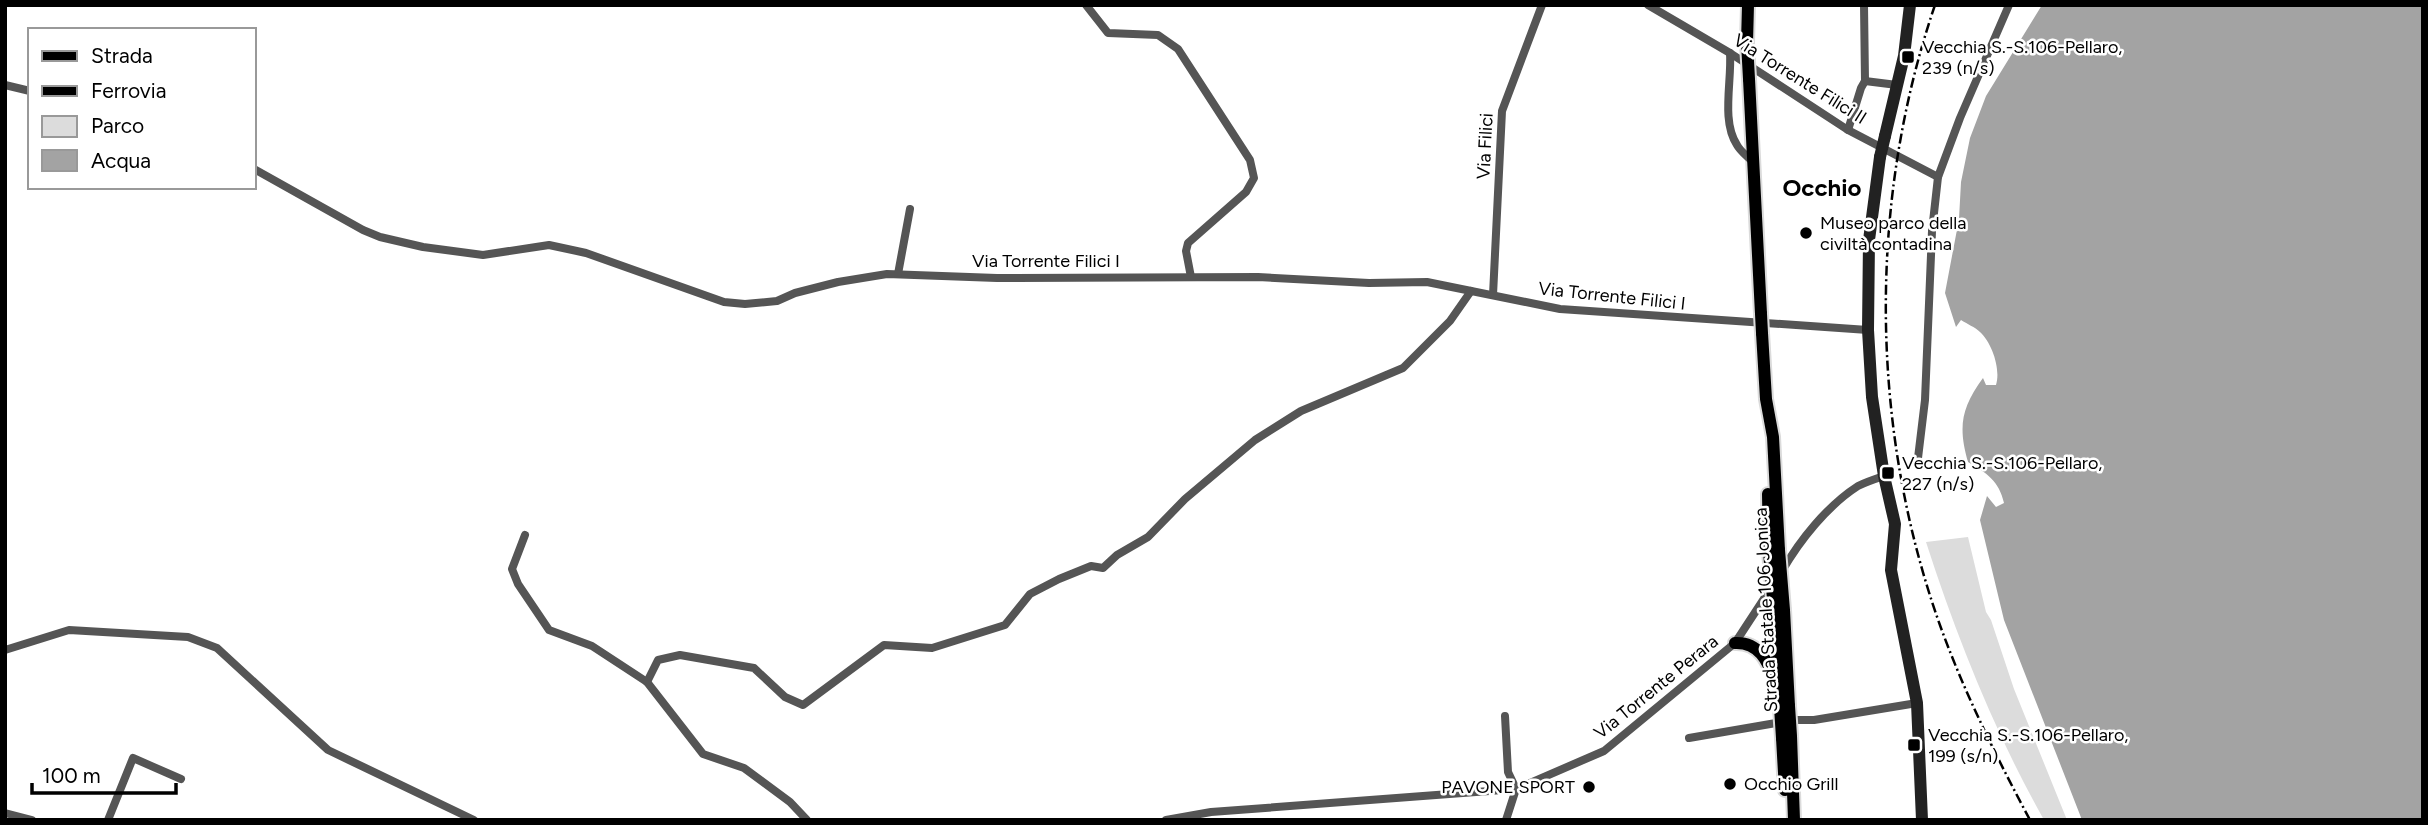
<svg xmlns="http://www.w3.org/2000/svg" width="2428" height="825" font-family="Figtree,sans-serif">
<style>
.green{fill:#dcdcdc}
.water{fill:#a3a3a3}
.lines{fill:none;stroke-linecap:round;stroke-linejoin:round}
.primary-casing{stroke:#dbdbdb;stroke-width:16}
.street{stroke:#555;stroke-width:8}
.secondary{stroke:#222;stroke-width:12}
.primary{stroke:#000;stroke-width:12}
.rail{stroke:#000;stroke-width:2.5;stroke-dasharray:10 3.5 2 3.5;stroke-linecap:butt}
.primary-bridge-casing{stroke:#dbdbdb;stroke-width:16;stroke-linecap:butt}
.secondary-bridge{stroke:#222;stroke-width:12}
.primary-bridge{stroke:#000;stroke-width:12}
.poi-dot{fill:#000;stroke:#fff;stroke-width:2.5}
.labels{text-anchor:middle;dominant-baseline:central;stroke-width:5;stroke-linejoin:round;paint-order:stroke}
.poi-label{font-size:18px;fill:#000;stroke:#fff;text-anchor:start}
.street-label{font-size:18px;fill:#000;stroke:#fff}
.district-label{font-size:24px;font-weight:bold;fill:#000;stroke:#fff}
</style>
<rect width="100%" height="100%" fill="#fff"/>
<!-- green -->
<path class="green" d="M 1968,537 L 1986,612 L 1991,620 L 2014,689 L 2067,820 L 2044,820 C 1994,731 1957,638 1926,542 Z"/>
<!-- water -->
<path class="water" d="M 2042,5 L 2423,5 L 2423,820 L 2082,820 L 2004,620 L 1980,520 L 1987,496 L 1996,507 L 2004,503 C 1999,481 1987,473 1968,462 C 1958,427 1961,408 1983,378 L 1986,385 L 1996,385 C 2001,369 1992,343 1980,332 C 1975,327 1967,324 1961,320 L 1956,327 L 1945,293 L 1959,219 L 1961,182 L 1970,138 L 1986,96 Z"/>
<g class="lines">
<!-- primary casing -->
<g class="primary-casing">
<g id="primary">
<path d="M 1747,43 L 1748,5"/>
<path d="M 1749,79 L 1761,314"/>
<path d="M 1762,333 L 1766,399 L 1773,437 L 1779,550"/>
<path d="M 1768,494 L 1769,551"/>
<path d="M 1784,610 L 1789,706"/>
<path d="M 1774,611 L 1780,707"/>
<path d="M 1735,643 C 1759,642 1768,661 1775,681"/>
<path d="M 1791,736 L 1794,820"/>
<path d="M 1782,738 L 1785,790"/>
</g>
</g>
<!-- street -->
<g class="street">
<path d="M 1086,5 L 1108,33 L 1158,35 L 1178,49 L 1250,160 L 1254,178 L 1246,192 L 1188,243 L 1186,251 L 1191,277"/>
<path d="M 1648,5 L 1730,53 L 1848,130 L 1938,177"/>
<path d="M 1864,5 L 1865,81 L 1897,85"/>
<path d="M 1730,53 C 1732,81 1721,121 1737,145 C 1740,151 1747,156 1752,161"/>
<path d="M 5,85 L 30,91"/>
<path d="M 1848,130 L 1861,88 L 1865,81"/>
<path d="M 254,169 L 363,230 L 380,237 L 423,247 L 483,255 L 549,245 L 586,253 L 724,302 L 745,304 L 777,301 L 795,293 L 838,282 L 887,274 L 997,278 L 1258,277 L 1369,283 L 1427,282 L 1560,309 L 1868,330"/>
<path d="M 898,274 L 910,209"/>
<path d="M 1493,295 L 1502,111 L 1542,5"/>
<path d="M 1918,458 L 1925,400 L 1932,231 L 1938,177 L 1960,118 L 2009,5"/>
<path d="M 525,535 L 512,569 L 518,584 L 549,630 L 592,646 L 647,682 L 703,754 L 744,768 L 790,802 L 807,820"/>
<path d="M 1782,571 C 1800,540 1827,506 1858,486 C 1866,482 1875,479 1884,476"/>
<path d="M 5,650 L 69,630 L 188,637 L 217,648 L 328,750 L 474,820"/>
<path d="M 647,682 L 658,660 L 680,655 L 754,668 L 785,697 L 803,705 L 884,645 L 932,648 L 1005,625 L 1030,594 L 1059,579 L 1091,566 L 1103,568 L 1117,555 L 1148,537 L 1185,499 L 1255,440 L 1301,411 L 1403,368 L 1450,321 L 1471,291"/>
<path d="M 1505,716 L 1508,772 L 1516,789 L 1506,820"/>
<path d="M 1794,720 L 1814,720 L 1917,703"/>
<path d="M 1689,738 L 1776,723"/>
<path d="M 5,813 L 32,820"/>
<path d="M 108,820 L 133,758 L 181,779"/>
<path d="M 1166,820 L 1211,812 L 1516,789 L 1604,751 L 1735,643 L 1771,588"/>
</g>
<!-- secondary -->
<g class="secondary">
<path d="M 1885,136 L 1904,56 L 1910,5"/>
<path d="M 1880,157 L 1869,240 L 1868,330 L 1872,397 L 1884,476 L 1895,524 L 1891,570 L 1917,703 L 1922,820"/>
</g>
<!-- primary -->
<use href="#primary" class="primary"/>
<!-- rail -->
<path class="rail" d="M 1935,5 C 1867,204 1870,431 1941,628 C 1965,694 1997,758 2030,820"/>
<!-- primary-bridge casing -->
<g class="primary-bridge-casing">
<g id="primary-bridge">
<path d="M 1747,43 L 1749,79"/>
<path d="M 1761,314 L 1762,333"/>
<path d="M 1779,550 L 1784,610"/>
<path d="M 1769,551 L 1774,611"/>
<path d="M 1789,706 L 1791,736"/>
<path d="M 1780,707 L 1782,738"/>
</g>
</g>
<!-- secondary-bridge -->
<path class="secondary-bridge" d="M 1880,157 L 1885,136"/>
<!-- primary-bridge -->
<use href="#primary-bridge" class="primary-bridge"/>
</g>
<!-- markers -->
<g class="poi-dot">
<rect x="1901" y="50" width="14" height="14" rx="3.5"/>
<circle cx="1806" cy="233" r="7"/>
<rect x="1881" y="466" width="14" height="14" rx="3.5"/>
<rect x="1907" y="738" width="14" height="14" rx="3.5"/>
<circle cx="1730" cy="784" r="7"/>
<circle cx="1589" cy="787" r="7"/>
</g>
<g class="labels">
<!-- poi labels -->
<g class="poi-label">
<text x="1922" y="47">Vecchia S.-S.106-Pellaro,<tspan x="1922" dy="21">239 (n/s)</tspan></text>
<text x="1820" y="223">Museo parco della<tspan x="1820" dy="21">civiltà contadina</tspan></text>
<text x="1902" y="463">Vecchia S.-S.106-Pellaro,<tspan x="1902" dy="21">227 (n/s)</tspan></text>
<text x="1928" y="735">Vecchia S.-S.106-Pellaro,<tspan x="1928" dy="21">199 (s/n)</tspan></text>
<text x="1744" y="784">Occhio Grill</text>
<text x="1575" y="787" text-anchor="end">PAVONE SPORT</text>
</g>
<!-- street labels -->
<g class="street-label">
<text transform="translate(1800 79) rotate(32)">Via Torrente Filici II</text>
<text transform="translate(1485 146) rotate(-87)">Via Filici</text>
<text x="1046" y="261">Via Torrente Filici I</text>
<text transform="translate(1612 296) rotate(6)">Via Torrente Filici I</text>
<text transform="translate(1766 610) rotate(-93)">Strada Statale 106 Jonica</text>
<text transform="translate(1656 687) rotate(-39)">Via Torrente Perara</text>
</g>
<!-- district labels -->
<g class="district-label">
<text x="1822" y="187">Occhio</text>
</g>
</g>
<!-- border -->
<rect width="2428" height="825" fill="none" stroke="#000000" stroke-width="14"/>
<!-- legend -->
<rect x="28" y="28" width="228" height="161" fill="#ffffff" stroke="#999999" stroke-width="2"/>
<rect x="42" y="51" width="35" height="10" fill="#000000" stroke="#999999" stroke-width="2"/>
<text x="91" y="63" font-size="21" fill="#000000">Strada</text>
<rect x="42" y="86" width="35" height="10" fill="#000000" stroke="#999999" stroke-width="2"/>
<text x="91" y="98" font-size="21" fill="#000000">Ferrovia</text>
<rect x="42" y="116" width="35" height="21" fill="#dcdcdc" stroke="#999999" stroke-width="2"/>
<text x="91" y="133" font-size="21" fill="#000000">Parco</text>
<rect x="42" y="150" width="35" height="21" fill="#a3a3a3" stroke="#999999" stroke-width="2"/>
<text x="91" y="168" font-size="21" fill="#000000">Acqua</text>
<!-- scale -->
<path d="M32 783v10h144v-10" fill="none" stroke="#000000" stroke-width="3.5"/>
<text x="42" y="783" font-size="21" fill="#000000" stroke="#ffffff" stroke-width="5" paint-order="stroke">100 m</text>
</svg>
